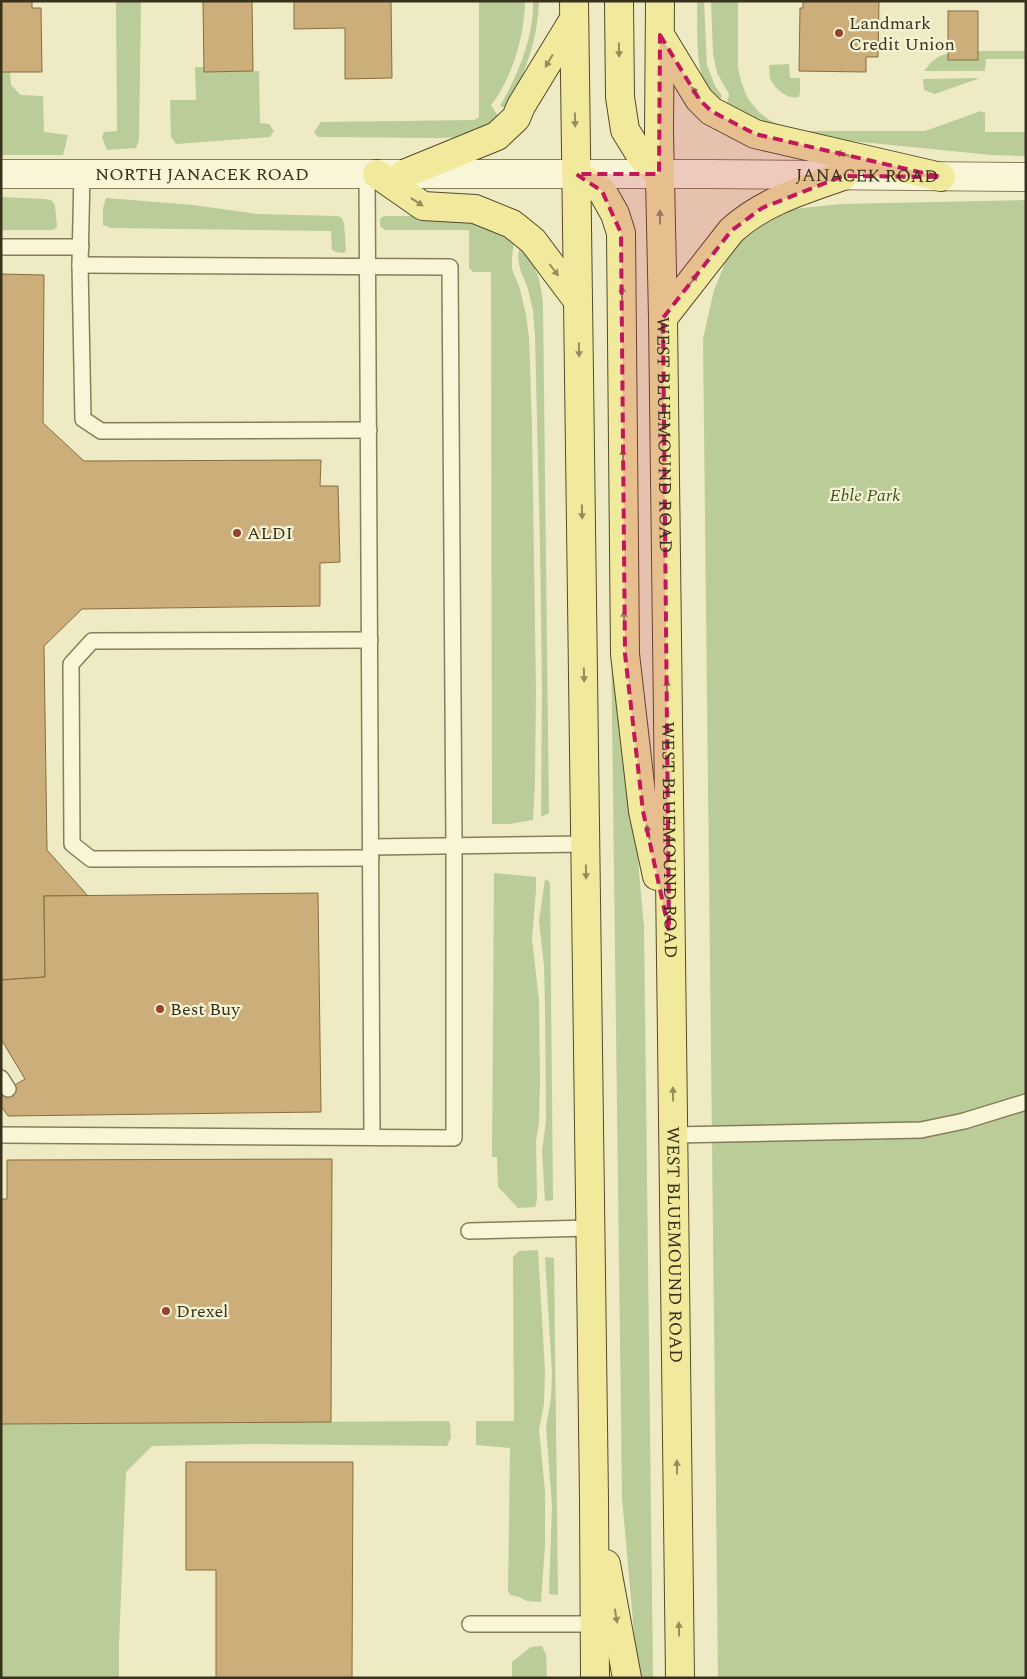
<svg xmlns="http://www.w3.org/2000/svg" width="1027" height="1679" font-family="Spectral,serif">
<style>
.green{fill:#bacc98}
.building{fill:#ccae7a;stroke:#876c40}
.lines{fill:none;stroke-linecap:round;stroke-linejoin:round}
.service-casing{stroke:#887d5a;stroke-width:18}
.minor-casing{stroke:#887d5a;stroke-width:30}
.primary-casing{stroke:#564a2e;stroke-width:30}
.service{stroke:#f9f6d7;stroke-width:15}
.minor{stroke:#f9f6d7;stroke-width:28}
.primary{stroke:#f1e99c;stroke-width:28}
.oneway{fill:#948d5d}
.marked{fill:#c2185b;fill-opacity:0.2;stroke:#c2185b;stroke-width:4;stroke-dasharray:10 6;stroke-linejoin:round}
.poi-dot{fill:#97422b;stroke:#f5f3d3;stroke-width:2}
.labels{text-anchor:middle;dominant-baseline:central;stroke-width:4.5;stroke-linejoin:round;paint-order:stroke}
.poi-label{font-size:18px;fill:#38311e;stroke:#f5f3d3;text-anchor:start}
.street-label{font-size:18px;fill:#38311e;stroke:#f5f3d3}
.park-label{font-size:18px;font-style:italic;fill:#3e5425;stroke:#f5f3d3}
</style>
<rect width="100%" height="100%" fill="#eeebc4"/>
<!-- green -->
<g class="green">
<path d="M 116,1 L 141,1 L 139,140 L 136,148 L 107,150 L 102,137 L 104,132 L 117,131 Z"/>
<path d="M 479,1 L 525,1 C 525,34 512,79 491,105 L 498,116 L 485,127 L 460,137 L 439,138 L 318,137 L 314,132 L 321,122 L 475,120 L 479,117 Z"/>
<path d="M 533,1 L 539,1 C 538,38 525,76 506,108 L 500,106 C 518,75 534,37 533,1 Z"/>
<path d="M 697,1 L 704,1 L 707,65 L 715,86 L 722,96 L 719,101 C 713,93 706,87 703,78 C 695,57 698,23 697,1 Z"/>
<path d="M 711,1 L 738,1 L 738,68 L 741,81 L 748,99 L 759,112 L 769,120 L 784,127 L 805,131 L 925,131 L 981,111 L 985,113 L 985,132 L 1026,132 L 1026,156 L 991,155 L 811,137 L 764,125 L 726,107 L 729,94 L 717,73 L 713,54 Z"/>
<path d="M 978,51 L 1026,51 L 1026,59 L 986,59 L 985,71 L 924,71 C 931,62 937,55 948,54 L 948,60 L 978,60 Z"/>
<path d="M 789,64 L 790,78 L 800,78 L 800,92 L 799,97 C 787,100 774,88 770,78 C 769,74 770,69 769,65 Z"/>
<path d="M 195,67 L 204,67 L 204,72 L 259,71 L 260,123 L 269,124 L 274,131 L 270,137 L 176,144 L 171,137 L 170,100 L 196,100 Z"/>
<path d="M 1,72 L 10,72 L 11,85 L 21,95 L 43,96 L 44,132 L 68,135 L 63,155 L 1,155 Z"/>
<path d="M 980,78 L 935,94 L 924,90 L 923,79 Z"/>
<path d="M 1,197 L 44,199 L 51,200 L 55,205 L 57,227 L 53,230 L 1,230 Z"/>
<path d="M 106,198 L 193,205 L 258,214 L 337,216 L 341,217 L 344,223 L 346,250 L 344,253 L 336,252 L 332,250 L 331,231 L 111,228 L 103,225 L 103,208 Z"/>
<path d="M 1026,200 L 1026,1678 L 718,1678 L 703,339 L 714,290 L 732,246 L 776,213 L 794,209 L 840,204 Z"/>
<path d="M 384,216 L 440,216 L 472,221 L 514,240 L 512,258 L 512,269 L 520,289 L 526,315 L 529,337 L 532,426 L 536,691 L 535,782 L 533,820 L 509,824 L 492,824 L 491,272 L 473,272 L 469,268 L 469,230 L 385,230 L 380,226 L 380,219 Z"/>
<path d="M 523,248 C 537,267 541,282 543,305 L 549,813 L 541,817 L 542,691 L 540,545 L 535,336 L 533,311 L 528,289 L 520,269 L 518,258 L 519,249 Z"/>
<path d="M 611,637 L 618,637 L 644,927 L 653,1678 L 638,1678 L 622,1498 Z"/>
<path d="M 494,873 L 536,877 L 536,890 L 532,939 L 539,1000 L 540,1079 L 539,1124 L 536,1140 L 537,1200 L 535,1207 L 518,1208 L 498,1187 L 497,1157 L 492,1157 Z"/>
<path d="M 545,879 L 550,882 L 553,1200 L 545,1201 L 542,1151 L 546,1121 L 545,1006 L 544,966 L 539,921 Z"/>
<path d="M 538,1250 L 545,1370 L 544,1404 L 539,1429 L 545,1492 L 545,1545 L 541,1602 L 527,1601 L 519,1597 L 510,1595 L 508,1591 L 510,1448 L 476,1445 L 476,1421 L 514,1421 L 513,1257 L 519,1251 Z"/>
<path d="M 545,1257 L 554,1258 L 558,1595 L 549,1594 L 552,1506 L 546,1427 L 551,1398 L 552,1374 Z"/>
<path d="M 448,1421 L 450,1423 L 451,1437 L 447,1446 L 257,1444 L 152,1446 L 126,1472 L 119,1644 L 119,1678 L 1,1678 L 1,1424 Z"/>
<path d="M 542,1646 L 546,1655 L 547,1678 L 512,1678 L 512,1662 L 531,1647 Z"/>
</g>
<!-- building -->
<g class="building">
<path d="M 1,1 L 32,1 L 32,8 L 41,8 L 42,72 L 1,72 Z"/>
<path d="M 203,1 L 252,1 L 253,71 L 204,72 Z"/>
<path d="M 294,1 L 391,1 L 392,78 L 345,79 L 345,28 L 294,29 Z"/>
<path d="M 803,1 L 879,1 L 878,57 L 866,57 L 866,72 L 799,71 L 800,8 L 803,8 Z"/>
<rect x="948" y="11" width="30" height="49"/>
<path d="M 1,274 L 44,275 L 43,423 L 84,461 L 321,460 L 320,486 L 338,486 L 340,562 L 320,563 L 320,606 L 82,609 L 44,646 L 47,850 L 88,896 L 44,896 L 45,977 L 1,980 Z"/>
<path d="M 318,893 L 321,1112 L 8,1116 L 1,1106 L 1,1093 L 25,1079 L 1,1039 L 1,980 L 45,977 L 44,896 Z"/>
<path d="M 332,1159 L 331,1422 L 1,1424 L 1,1199 L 7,1199 L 7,1160 Z"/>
<path d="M 186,1462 L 353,1462 L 352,1678 L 216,1678 L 216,1570 L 186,1570 Z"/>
</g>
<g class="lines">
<!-- service casing -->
<g class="service-casing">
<g id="service">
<path d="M 82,174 L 80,265 L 83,419 L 101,431 L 369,430"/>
<path d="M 367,174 L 372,1137"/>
<path d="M 1,247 L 81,247"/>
<path d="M 370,640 L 92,641 L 71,664 L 72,844 L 91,859 L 371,858"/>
<path d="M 371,847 L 586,844"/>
<path d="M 1,1078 L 8,1089"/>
<path d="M 1,1135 L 454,1138 L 454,846 L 450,267 L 80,265"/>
<path d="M 673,1135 L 921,1130 L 964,1121 L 1026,1102"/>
<path d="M 469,1231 L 591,1228"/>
<path d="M 470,1624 L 594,1624"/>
</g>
</g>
<!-- minor casing -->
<g class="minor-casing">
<g id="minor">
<path id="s1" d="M 1,174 L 709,174 L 1026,177"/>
</g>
</g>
<!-- primary casing -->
<g class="primary-casing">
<g id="primary">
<path d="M 574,1 L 594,1499 L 595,1678"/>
<path d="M 619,1 L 620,97 L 625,130 L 641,156 L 659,174"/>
<path id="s2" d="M 660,1 L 659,132 L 663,318 L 680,1678"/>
<path d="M 660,35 L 699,99 L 711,111 L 755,134 L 941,177"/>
<path d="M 377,174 L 423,206 L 475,209 L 512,224 L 533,241 L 578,301"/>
<path d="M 404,174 L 497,136 L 516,118 L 521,106 L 574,19"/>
<path d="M 576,174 L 602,191 L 615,214 L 621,233 L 625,654 L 643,811 L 657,876"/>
<path d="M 663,318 L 731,231 C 762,202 803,190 843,176"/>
<path d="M 606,1564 L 627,1678"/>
</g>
</g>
<!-- service -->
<use href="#service" class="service"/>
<!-- minor -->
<use href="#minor" class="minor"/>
<!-- primary -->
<use href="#primary" class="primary"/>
</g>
<!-- one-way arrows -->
<defs><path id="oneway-solid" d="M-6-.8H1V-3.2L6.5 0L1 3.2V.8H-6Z" transform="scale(1.25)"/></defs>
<g class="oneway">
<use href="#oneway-solid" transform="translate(619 50) rotate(89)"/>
<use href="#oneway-solid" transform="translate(549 61) rotate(121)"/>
<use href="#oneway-solid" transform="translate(696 93) rotate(-125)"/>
<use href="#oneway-solid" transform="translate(575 120) rotate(89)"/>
<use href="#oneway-solid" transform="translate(842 154) rotate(-167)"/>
<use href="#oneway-solid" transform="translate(417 202) rotate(33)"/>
<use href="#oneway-solid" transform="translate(660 217) rotate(-91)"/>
<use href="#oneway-solid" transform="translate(554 270) rotate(53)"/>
<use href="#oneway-solid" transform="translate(693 280) rotate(-52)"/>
<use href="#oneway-solid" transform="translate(622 293) rotate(-90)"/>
<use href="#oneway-solid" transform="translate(579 350) rotate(89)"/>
<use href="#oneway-solid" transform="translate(623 456) rotate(-90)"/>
<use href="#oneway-solid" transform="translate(582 512) rotate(89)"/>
<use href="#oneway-solid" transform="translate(624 618) rotate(-91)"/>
<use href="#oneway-solid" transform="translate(584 675) rotate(89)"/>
<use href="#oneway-solid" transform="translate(667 687) rotate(-91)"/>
<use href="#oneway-solid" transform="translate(648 832) rotate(-102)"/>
<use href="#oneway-solid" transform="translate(586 872) rotate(89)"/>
<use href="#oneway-solid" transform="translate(673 1094) rotate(-91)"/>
<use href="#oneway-solid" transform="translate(677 1467) rotate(-91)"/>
<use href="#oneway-solid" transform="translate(616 1616) rotate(80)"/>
<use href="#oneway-solid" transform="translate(679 1629) rotate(-91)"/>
</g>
<!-- marked area -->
<path class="marked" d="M 660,35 L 699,99 L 711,111 L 755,134 L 941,177 L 843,176 L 762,208 L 731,231 L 663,318 L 669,931 L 643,811 L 625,654 L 621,233 L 602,191 L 576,174 L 659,174 Z"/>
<!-- markers -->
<g class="poi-dot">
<circle cx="839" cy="33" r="5"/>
<circle cx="237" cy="533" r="5"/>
<circle cx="160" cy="1009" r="5"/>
<circle cx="166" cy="1311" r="5"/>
</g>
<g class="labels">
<!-- poi labels -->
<g class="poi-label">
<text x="849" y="23">Landmark<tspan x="849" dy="21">Credit Union</tspan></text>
<text x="247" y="533">ALDI</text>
<text x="170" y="1009">Best Buy</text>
<text x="176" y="1311">Drexel</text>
</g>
<!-- street labels -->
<g class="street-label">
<text stroke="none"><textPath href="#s1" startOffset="201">NORTH JANACEK ROAD</textPath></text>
<text stroke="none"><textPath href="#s1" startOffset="866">JANACEK ROAD</textPath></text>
<text stroke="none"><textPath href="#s2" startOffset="434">WEST BLUEMOUND ROAD</textPath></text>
<text stroke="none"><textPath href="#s2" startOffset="839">WEST BLUEMOUND ROAD</textPath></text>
<text stroke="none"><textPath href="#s2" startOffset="1244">WEST BLUEMOUND ROAD</textPath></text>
</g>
<!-- park labels -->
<g class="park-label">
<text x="865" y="495">Eble Park</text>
</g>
</g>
<!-- border -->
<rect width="1027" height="1679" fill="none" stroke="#38311e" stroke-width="5"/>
</svg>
